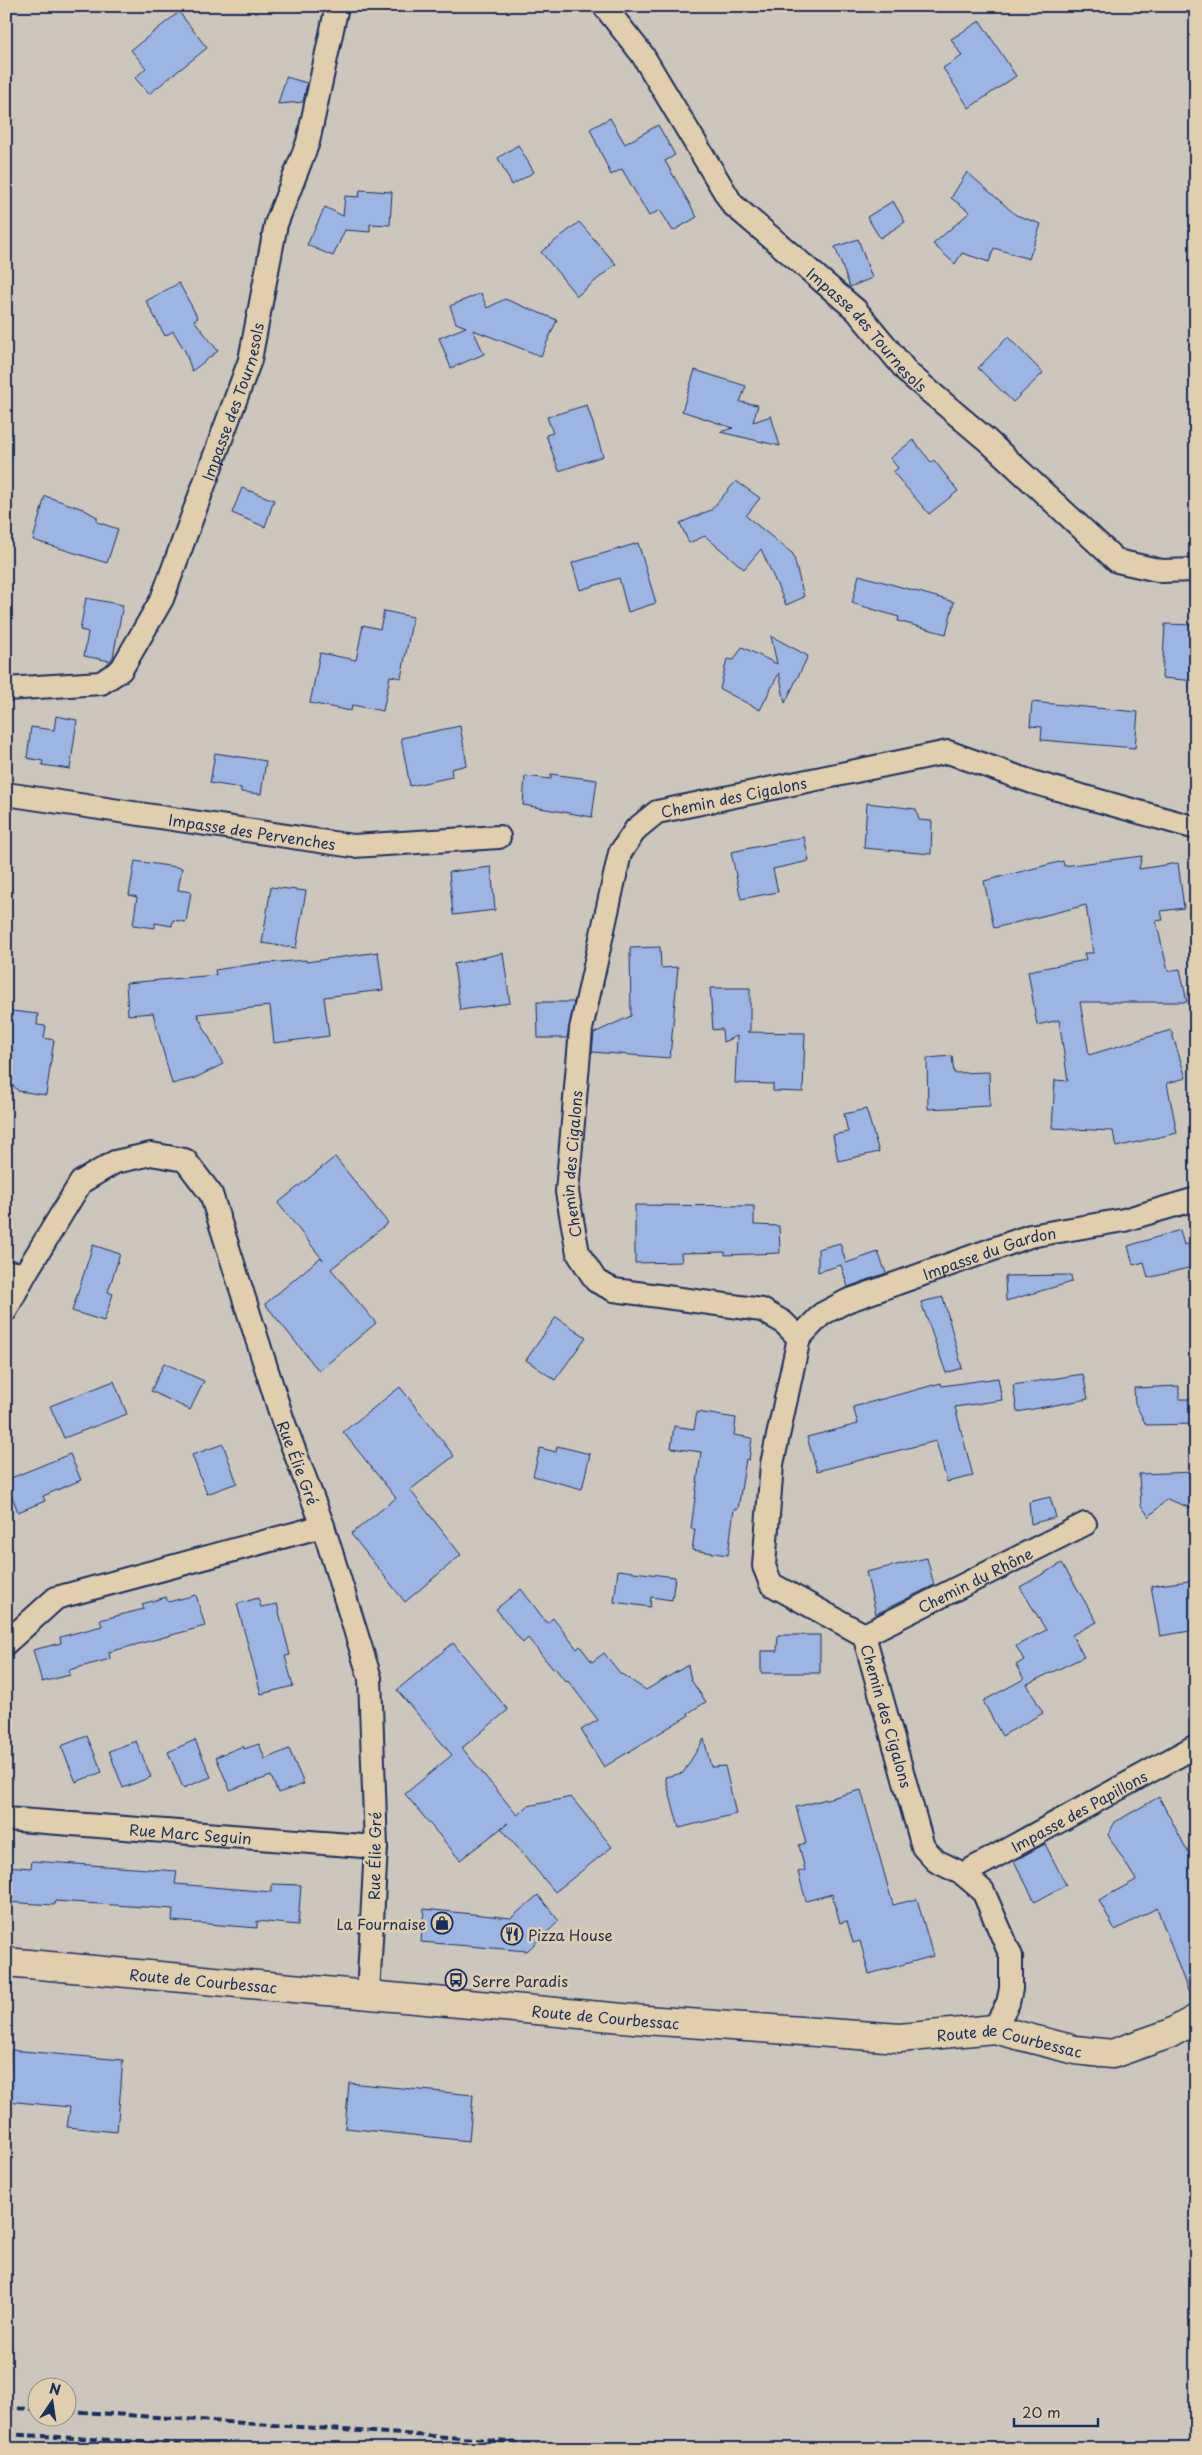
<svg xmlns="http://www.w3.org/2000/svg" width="1202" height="2455" font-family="'Playpen Sans',sans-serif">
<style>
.building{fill:#9cb5e2;stroke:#1b2f5e}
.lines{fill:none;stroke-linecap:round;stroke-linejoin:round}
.minor-casing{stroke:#1b2f5e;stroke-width:26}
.tertiary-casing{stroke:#1b2f5e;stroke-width:31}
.minor{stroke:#e1ceac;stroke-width:22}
.tertiary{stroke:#e1ceac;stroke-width:28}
.rail{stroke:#1b2f5e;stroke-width:4;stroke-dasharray:8 4;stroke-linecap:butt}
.labels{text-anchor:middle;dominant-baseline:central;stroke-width:5;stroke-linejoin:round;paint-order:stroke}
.street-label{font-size:15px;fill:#1b2f5e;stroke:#e1ceac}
.poi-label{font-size:15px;fill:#1b2f5e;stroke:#e1ceac;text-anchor:start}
</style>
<rect width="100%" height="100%" fill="#ccc6bc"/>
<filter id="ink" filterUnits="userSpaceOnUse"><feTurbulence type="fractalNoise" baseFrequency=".02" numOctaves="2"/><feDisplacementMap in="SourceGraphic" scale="10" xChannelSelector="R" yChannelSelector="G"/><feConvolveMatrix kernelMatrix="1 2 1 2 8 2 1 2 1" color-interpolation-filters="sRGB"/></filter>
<g filter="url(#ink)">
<!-- building -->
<g class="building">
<path d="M 179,12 L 207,48 L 149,94 L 135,78 L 146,68 L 131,50 Z"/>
<path d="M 980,21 L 1016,76 L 969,108 L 943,68 L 962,56 L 951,39 Z"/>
<path d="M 286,77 L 307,83 L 303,102 L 278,104 Z"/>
<path d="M 610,118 L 625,144 L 658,125 L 675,155 L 665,161 L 697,217 L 673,231 L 660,210 L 649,216 L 622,169 L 611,175 L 590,129 Z"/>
<path d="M 518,145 L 534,172 L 512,185 L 498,158 Z"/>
<path d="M 967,172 L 1016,215 L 1041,224 L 1029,259 L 994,248 L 989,262 L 962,253 L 955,264 L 933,244 L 970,212 L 951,198 Z"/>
<path d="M 360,190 L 392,192 L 390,225 L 370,224 L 370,232 L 345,230 L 333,256 L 307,245 L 325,207 L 343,216 L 345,196 L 359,197 Z"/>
<path d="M 893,201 L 905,222 L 880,238 L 867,217 Z"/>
<path d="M 579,222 L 616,264 L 577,296 L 541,252 Z"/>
<path d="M 858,239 L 872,278 L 850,287 L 835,247 Z"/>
<path d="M 179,283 L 198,318 L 194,320 L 218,351 L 192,371 L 185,351 L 173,331 L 165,336 L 146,301 Z"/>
<path d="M 481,293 L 487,308 L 505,299 L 557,320 L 541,356 L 473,330 L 484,354 L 451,368 L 439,338 L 466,327 L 456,323 L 450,306 Z"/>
<path d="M 1008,337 L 1043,373 L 1013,402 L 978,368 Z"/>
<path d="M 695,370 L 746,386 L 740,402 L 758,405 L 753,422 L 771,416 L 780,446 L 720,432 L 733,428 L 682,411 Z"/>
<path d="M 587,405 L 603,456 L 559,471 L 546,435 L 553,433 L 547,417 Z"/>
<path d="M 913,440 L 931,462 L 934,460 L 958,491 L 929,514 L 893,472 L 898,468 L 890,458 Z"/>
<path d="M 736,481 L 760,498 L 746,516 L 793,554 L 804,597 L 786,605 L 761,549 L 744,569 L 705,536 L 689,543 L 680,523 L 711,510 Z"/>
<path d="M 242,488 L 274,500 L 265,527 L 232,513 Z"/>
<path d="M 45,496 L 83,509 L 97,517 L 97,522 L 118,529 L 107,563 L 33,540 Z"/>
<path d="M 638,543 L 656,603 L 628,612 L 619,578 L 580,590 L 572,563 Z"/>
<path d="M 859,575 L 954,602 L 946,634 L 898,621 L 899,617 L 852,603 Z"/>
<path d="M 86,598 L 123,605 L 113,657 L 110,661 L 84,656 L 88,632 L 80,630 Z"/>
<path d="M 384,611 L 413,617 L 401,678 L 390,676 L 383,711 L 352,705 L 351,711 L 310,703 L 320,653 L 356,660 L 363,625 L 380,629 Z"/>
<path d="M 1165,624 L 1196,625 L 1196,681 L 1162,678 Z"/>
<path d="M 771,636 L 808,656 L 785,703 L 779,673 L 760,710 L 720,689 L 727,659 L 734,660 L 742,647 L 777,664 Z"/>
<path d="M 1032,702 L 1138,712 L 1135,748 L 1041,740 L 1042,727 L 1030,726 Z"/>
<path d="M 56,716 L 77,720 L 70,769 L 42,765 L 43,761 L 27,758 L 31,727 L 54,730 Z"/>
<path d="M 460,726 L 467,765 L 451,769 L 452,777 L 410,786 L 401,738 Z"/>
<path d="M 215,753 L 266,761 L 261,794 L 241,792 L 241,788 L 210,783 Z"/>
<path d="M 551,774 L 597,780 L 592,817 L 523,805 L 525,776 L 551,779 Z"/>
<path d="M 867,803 L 916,809 L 919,820 L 932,821 L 931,854 L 864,848 Z"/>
<path d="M 804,837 L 809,861 L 773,869 L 778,892 L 741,899 L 731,852 Z"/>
<path d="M 1142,856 L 1139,869 L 1178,863 L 1184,908 L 1161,911 L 1163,920 L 1156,921 L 1168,971 L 1180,969 L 1187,1002 L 1080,1002 L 1089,1055 L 1171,1030 L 1186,1078 L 1167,1083 L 1177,1133 L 1116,1147 L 1113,1131 L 1052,1128 L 1055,1080 L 1068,1081 L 1059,1020 L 1037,1025 L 1028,971 L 1086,960 L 1084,953 L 1093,953 L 1086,905 L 994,928 L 984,881 L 1063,861 L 1064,866 Z"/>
<path d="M 135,861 L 182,868 L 178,890 L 191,892 L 186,922 L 173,920 L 172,926 L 155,923 L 155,928 L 133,925 L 137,897 L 129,895 Z"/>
<path d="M 491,867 L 495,910 L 453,915 L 449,872 Z"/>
<path d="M 271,887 L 306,891 L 296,948 L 262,943 Z"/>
<path d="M 660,947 L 661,968 L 678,967 L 670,1058 L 592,1052 L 594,1033 L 631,1016 L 630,948 Z"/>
<path d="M 378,952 L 383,990 L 324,997 L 329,1036 L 274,1043 L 270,1006 L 197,1014 L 223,1064 L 195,1078 L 172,1084 L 153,1013 L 128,1015 L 126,983 L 216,975 L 215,970 L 254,964 L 306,960 L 306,962 Z"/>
<path d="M 503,953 L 510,1003 L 460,1010 L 454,964 Z"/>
<path d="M 710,988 L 750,988 L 750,1030 L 747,1032 L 805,1033 L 803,1092 L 773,1091 L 773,1084 L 735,1083 L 737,1036 L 723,1042 L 722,1029 L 713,1030 Z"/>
<path d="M 537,1002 L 574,1002 L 567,1038 L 538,1038 Z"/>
<path d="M 11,1011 L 38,1014 L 37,1025 L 46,1026 L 44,1038 L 54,1040 L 46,1095 L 18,1091 L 6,1077 L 6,1046 Z"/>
<path d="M 952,1056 L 954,1073 L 989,1072 L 990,1106 L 928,1109 L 927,1058 Z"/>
<path d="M 866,1109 L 879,1152 L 838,1161 L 833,1135 L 848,1132 L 844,1114 Z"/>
<path d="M 335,1157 L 388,1223 L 331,1269 L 376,1323 L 319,1371 L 265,1304 L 321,1257 L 323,1260 L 278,1203 Z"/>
<path d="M 635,1205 L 754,1206 L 754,1225 L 779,1226 L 780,1253 L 725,1255 L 725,1252 L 681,1253 L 682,1262 L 635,1263 Z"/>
<path d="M 1180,1230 L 1184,1245 L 1196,1242 L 1196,1266 L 1148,1278 L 1144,1262 L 1133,1265 L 1128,1246 Z"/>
<path d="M 840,1243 L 846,1263 L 878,1252 L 886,1273 L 848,1287 L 841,1265 L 818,1272 L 818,1249 Z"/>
<path d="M 93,1245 L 120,1254 L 108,1292 L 113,1294 L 104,1321 L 72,1311 Z"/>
<path d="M 1071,1275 L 1072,1282 L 1006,1301 L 1005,1276 Z"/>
<path d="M 943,1297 L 962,1368 L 946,1373 L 921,1302 Z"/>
<path d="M 556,1317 L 586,1337 L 555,1380 L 526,1360 Z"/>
<path d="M 164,1363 L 204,1381 L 190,1410 L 151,1391 Z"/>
<path d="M 1083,1374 L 1088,1399 L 1017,1412 L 1013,1385 Z"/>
<path d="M 998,1378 L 1002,1400 L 955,1407 L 973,1476 L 947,1482 L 936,1441 L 817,1471 L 807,1437 L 858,1424 L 853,1407 L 941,1383 L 942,1386 Z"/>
<path d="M 114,1381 L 127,1414 L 64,1438 L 50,1406 Z"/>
<path d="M 1179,1386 L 1179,1399 L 1196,1399 L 1196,1424 L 1146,1425 L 1135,1403 L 1134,1388 Z"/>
<path d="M 400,1387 L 454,1456 L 410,1490 L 461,1555 L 405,1602 L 351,1534 L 396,1498 L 343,1432 Z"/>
<path d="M 697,1412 L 736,1418 L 734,1435 L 752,1438 L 749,1460 L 746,1459 L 738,1509 L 734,1509 L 728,1555 L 692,1550 L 695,1529 L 691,1529 L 701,1452 L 671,1448 L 674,1426 L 694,1429 Z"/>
<path d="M 223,1444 L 237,1483 L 207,1494 L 192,1455 Z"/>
<path d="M 557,1446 L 590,1454 L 582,1489 L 533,1476 L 540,1448 L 556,1452 Z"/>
<path d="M 70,1454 L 81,1480 L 43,1496 L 45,1501 L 18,1512 L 6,1480 Z"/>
<path d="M 1196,1472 L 1196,1510 L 1167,1499 L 1149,1517 L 1141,1505 L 1139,1474 Z"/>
<path d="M 1050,1497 L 1056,1517 L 1031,1524 L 1029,1502 Z"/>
<path d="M 927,1558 L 934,1585 L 876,1614 L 866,1572 Z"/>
<path d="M 1062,1563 L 1097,1622 L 1072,1635 L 1084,1657 L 1027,1684 L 1043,1713 L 1002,1736 L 983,1701 L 1024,1679 L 1016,1665 L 1024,1660 L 1016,1646 L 1046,1630 L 1020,1587 Z"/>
<path d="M 618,1570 L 675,1577 L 672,1600 L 651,1597 L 650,1607 L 614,1602 Z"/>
<path d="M 1196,1580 L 1196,1630 L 1160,1636 L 1151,1586 Z"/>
<path d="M 521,1589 L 547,1623 L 553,1618 L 577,1649 L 580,1646 L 592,1662 L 604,1653 L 620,1673 L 646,1690 L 688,1665 L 691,1680 L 706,1702 L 688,1713 L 689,1715 L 604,1767 L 581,1730 L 598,1720 L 568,1681 L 566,1682 L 554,1667 L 553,1669 L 528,1638 L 523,1643 L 496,1609 Z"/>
<path d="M 196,1595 L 205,1626 L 109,1652 L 110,1659 L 69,1670 L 70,1675 L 42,1682 L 33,1650 L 61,1643 L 60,1637 L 102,1626 L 100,1620 L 144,1609 L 142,1604 L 166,1597 L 168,1602 Z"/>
<path d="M 258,1598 L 261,1607 L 277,1604 L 290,1655 L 285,1656 L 293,1686 L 261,1694 L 237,1604 Z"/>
<path d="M 778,1635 L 820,1635 L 820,1673 L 761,1673 L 761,1651 L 777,1651 Z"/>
<path d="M 453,1643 L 508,1710 L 462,1748 L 517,1815 L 528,1806 L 571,1797 L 612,1847 L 555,1892 L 501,1828 L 508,1823 L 460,1860 L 405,1794 L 452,1755 L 397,1690 Z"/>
<path d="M 87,1736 L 102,1772 L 76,1782 L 61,1746 Z"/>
<path d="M 704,1739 L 711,1767 L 725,1766 L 736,1814 L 679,1828 L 665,1777 L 683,1773 Z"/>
<path d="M 195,1740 L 211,1777 L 183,1788 L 168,1752 Z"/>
<path d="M 136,1741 L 151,1777 L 123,1788 L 109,1751 Z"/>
<path d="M 259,1744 L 265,1759 L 289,1749 L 304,1784 L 278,1793 L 271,1776 L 230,1790 L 216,1757 L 243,1746 L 244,1749 Z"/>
<path d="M 861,1790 L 893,1905 L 917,1899 L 933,1956 L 869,1974 L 860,1941 L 853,1943 L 847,1921 L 840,1923 L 832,1894 L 806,1901 L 798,1872 L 805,1870 L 799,1845 L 806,1843 L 796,1807 Z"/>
<path d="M 1159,1797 L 1196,1867 L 1196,2003 L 1193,2004 L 1157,1908 L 1115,1930 L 1099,1900 L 1136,1880 L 1108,1835 L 1115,1822 Z"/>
<path d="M 1045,1844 L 1066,1885 L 1035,1902 L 1014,1861 Z"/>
<path d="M 32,1861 L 177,1871 L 175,1884 L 272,1892 L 272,1884 L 301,1885 L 298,1925 L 257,1921 L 257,1928 L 172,1921 L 173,1909 L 55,1901 L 54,1905 L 6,1902 L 6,1866 L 31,1868 Z"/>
<path d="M 538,1895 L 559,1921 L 527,1951 L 421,1942 L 424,1909 L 511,1918 Z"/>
<path d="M 11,2050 L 123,2060 L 117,2132 L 67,2127 L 70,2107 L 6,2101 Z"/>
<path d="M 349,2083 L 473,2095 L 469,2141 L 345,2128 Z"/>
</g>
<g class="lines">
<!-- minor casing -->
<g class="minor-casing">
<g id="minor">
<path id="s1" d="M 604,6 L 642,54 L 732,204 L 856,310 L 909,374 L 988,441 L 1117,561 L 1162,571 L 1196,570"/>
<path id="s2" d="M 6,689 L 101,683 L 121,670 L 162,599 L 250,360 L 276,224 L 308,142 L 337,6"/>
<path id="s3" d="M 6,794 L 353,846 L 499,837"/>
<path d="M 6,1272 L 25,1274 L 6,1310"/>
<path id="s4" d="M 25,1274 L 81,1182 L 115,1162 L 151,1154 L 185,1160 L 211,1194 L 283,1421 L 323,1526 L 370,1678 L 376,1847 L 368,1995"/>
<path id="s5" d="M 799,1338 L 822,1314 L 847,1301 L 1030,1236 L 1124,1220 L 1196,1199"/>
<path id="s6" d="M 864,1635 L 1085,1524"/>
<path d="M 6,1643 L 56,1598 L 323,1526"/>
<path id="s7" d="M 6,1819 L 376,1847"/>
<path id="s8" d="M 963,1874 L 1196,1746"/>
<path id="s9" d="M 994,2029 L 1008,2003 L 1011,1989 L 1011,1956 L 983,1891 L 963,1874 L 936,1861 L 923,1847 L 864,1635 L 771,1584 L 764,1566 L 772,1464 L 799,1338 L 783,1322 L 762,1310 L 614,1290 L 596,1281 L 578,1253 L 567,1192 L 581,1029 L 620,853 L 636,829 L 657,812 L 948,752 L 1032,782 L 1196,828"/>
</g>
</g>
<!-- tertiary casing -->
<g class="tertiary-casing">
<g id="tertiary">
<path id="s10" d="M 6,1962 L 645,2020 L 900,2038 L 994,2029 L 1075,2050 L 1112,2054 L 1169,2034 L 1196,2019"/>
</g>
</g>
<!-- minor -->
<use href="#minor" class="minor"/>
<!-- tertiary -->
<use href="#tertiary" class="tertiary"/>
<!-- rail -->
<g class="rail">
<path d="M 6,2408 L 38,2409"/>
<path d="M 68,2411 L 475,2439 L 581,2449"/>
<path d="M 6,2434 L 263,2449"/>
</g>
</g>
</g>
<!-- icons -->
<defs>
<g id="shop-ring" transform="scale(1.125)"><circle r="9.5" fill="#e1ceac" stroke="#1b2f5e" stroke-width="1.5"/><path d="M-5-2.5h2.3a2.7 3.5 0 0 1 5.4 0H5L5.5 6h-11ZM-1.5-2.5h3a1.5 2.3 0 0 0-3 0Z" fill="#1b2f5e"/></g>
<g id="restaurant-ring" transform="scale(1.125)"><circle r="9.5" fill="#e1ceac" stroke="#1b2f5e" stroke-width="1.5"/><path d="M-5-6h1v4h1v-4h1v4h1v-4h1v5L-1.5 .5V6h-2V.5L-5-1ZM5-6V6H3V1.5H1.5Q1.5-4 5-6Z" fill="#1b2f5e"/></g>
<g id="bus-ring" transform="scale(1.125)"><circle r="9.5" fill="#e1ceac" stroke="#1b2f5e" stroke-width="1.5"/><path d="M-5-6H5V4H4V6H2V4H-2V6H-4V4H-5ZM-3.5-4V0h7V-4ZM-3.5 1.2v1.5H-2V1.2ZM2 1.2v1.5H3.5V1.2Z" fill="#1b2f5e"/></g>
</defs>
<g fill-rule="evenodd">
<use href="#shop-ring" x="442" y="1923"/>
<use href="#restaurant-ring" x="512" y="1934"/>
<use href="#bus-ring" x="456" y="1980"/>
</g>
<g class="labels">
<!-- street labels -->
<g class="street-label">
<text stroke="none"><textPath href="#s1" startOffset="421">Impasse des Tournesols</textPath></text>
<text stroke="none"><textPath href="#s2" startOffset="411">Impasse des Tournesols</textPath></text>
<text stroke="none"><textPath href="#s9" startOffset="1589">Chemin des Cigalons</textPath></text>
<text stroke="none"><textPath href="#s3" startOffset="249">Impasse des Pervenches</textPath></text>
<text stroke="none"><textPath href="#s9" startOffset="1139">Chemin des Cigalons</textPath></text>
<text stroke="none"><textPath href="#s5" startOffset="212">Impasse du Gardon</textPath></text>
<text stroke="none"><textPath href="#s4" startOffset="544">Rue Élie Gré</textPath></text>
<text stroke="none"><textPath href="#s6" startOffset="124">Chemin du Rhône</textPath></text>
<text transform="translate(887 1716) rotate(74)">Chemin des Cigalons</text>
<text stroke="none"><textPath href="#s8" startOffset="132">Impasse des Papillons</textPath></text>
<text stroke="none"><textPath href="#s7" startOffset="185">Rue Marc Seguin</textPath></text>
<text transform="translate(374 1856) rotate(-89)">Rue Élie Gré</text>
<text stroke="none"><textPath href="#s10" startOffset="198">Route de Courbessac</textPath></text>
<text stroke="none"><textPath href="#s10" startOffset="602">Route de Courbessac</textPath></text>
<text stroke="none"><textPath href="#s10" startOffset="1008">Route de Courbessac</textPath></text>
</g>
<!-- poi labels -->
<g class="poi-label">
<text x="426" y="1923" text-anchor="end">La Fournaise</text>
<text x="528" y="1934">Pizza House</text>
<text x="472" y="1980">Serre Paradis</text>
</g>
</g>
<!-- margin -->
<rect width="1202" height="2455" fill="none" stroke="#e1ceac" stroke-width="25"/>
<rect x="12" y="12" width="1177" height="2430" fill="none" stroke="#1b2f5e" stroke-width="2" filter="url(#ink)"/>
<!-- north arrow -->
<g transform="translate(52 2402) rotate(13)"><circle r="24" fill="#e1ceac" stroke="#928e8d"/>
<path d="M0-4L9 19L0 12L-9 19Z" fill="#1b2f5e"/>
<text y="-8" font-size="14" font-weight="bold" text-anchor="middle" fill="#1b2f5e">N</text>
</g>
<!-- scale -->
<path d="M1014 2418v8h84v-8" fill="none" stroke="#1b2f5e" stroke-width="2.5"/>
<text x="1022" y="2418" font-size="15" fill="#1b2f5e" stroke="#e1ceac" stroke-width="4" paint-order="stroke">20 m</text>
</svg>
